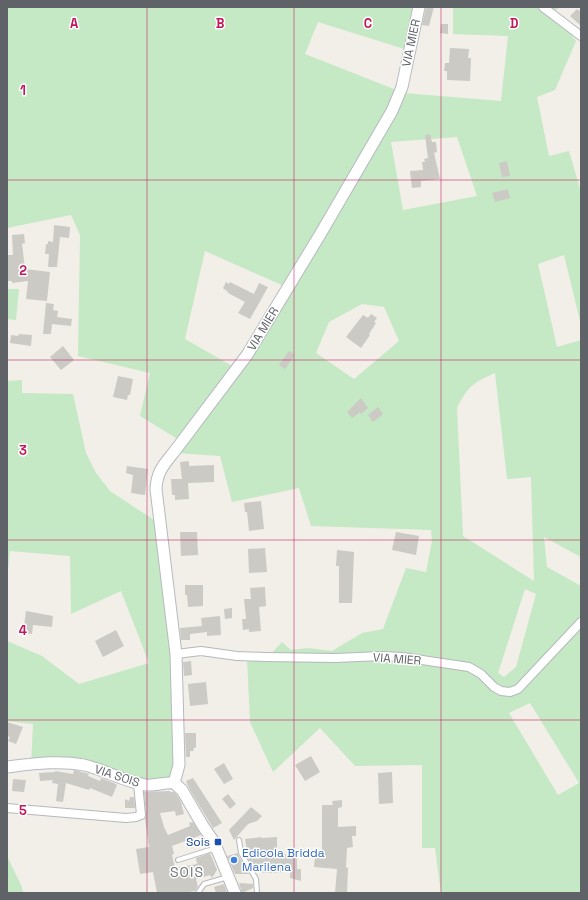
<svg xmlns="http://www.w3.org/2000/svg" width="588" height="900" font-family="'Space Grotesk',sans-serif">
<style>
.green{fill:#c5e8c5;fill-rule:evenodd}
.building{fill:#cccac5}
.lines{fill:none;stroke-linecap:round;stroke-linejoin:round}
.lane-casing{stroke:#b5b8bc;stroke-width:6}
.street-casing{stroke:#b5b8bc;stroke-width:10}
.secondary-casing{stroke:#b6babf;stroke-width:13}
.lane{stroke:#fff;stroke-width:4}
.street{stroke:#fff;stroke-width:8}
.secondary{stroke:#fff;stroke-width:11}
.grid{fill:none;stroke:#c2185b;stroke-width:1;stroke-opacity:0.55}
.transit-dot{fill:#1a4fb4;stroke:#fff;stroke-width:1.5}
.shop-dot{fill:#3f7fe0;stroke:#fff;stroke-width:1.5}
.labels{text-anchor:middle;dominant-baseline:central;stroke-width:3;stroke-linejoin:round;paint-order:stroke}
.street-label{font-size:12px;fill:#5f6368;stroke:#fff}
.transit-label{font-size:12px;fill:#164399;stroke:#fff;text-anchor:end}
.shop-label{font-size:12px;fill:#366cbe;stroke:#fff;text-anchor:start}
.quarter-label{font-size:14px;letter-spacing:1px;fill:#70757a;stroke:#fff}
.grid-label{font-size:13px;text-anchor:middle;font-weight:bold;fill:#c2185b;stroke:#fff;stroke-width:3;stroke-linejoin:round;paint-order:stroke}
</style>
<rect width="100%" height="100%" fill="#f1efe8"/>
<!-- green -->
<g class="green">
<path d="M 7,7 L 424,7 L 414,52 L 318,22 L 305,54 L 404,93 L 501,101 L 508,36 L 453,34 L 453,7 L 560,7 L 553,12 L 576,41 L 555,90 L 537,97 L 549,156 L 569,151 L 581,192 L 581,325 L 564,255 L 538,264 L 557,347 L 581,340 L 581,557 L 544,537 L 547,567 L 581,586 L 581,893 L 441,893 L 435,848 L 422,848 L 422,765 L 355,766 L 320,728 L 273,772 L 250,722 L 247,658 L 266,659 L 282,642 L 291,650 L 308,648 L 332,651 L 362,633 L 383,629 L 406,568 L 426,572 L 432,541 L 431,530 L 311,526 L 299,488 L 232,502 L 220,456 L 177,453 L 184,443 L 140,416 L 150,373 L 78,356 L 80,235 L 71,215 L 7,228 ZM 457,137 L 477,196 L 403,210 L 391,142 ZM 205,251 L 286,287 L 234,367 L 185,339 ZM 362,304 L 384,307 L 399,341 L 354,379 L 316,353 L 329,322 ZM 495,373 L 507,479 L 531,477 L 534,581 L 463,536 L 457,408 C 468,386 473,383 495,373 ZM 525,589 L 536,594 L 516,667 L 504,677 L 498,673 ZM 530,703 L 579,783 L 558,795 L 509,713 Z"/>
<path d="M 7,289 L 19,289 L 16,320 L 7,319 Z"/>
<path d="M 22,380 L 22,393 L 73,394 L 86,453 L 96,473 L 110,491 L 163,526 L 181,766 L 172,785 L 136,785 L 84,767 L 31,766 L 33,724 L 7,721 L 7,641 L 42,656 L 79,684 L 149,663 L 121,591 L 71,614 L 70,556 L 10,551 L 7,580 L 7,381 Z"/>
<path d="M 7,856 L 22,887 L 23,893 L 7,893 Z"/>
</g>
<!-- building -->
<g class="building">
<path d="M 426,7 L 434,7 L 429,26 L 422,25 Z"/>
<path d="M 577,9 L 581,12 L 581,26 L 570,16 Z"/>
<path d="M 441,24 L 448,24 L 448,34 L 440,33 Z"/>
<path d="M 450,48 L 469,49 L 468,58 L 471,58 L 470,81 L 447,80 L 447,71 L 444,71 L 445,63 L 449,63 Z"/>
<path d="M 430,134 L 432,142 L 436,142 L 437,152 L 434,153 L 440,179 L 421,181 L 421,187 L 412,188 L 410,171 L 423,170 L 422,162 L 425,162 L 424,159 L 428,158 L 425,135 Z"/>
<path d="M 507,161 L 510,176 L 502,177 L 499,163 Z"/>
<path d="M 508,189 L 510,198 L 495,202 L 492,193 Z"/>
<path d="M 54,225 L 70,227 L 69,238 L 60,237 L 57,267 L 48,267 L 49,254 L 45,254 L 46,244 L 48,244 L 48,241 L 53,242 Z"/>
<path d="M 24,234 L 25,243 L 22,244 L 25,269 L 50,272 L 47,301 L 26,299 L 28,281 L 12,283 L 12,281 L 8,281 L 7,255 L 13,255 L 12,235 Z"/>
<path d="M 226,282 L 229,284 L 230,282 L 254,294 L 259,283 L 268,287 L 250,319 L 238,313 L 245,302 L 228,293 L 228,292 L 223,288 Z"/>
<path d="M 46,303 L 54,304 L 53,310 L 58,311 L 57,317 L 72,319 L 71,326 L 52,324 L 51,334 L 43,334 Z"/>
<path d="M 371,314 L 377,318 L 374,322 L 376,323 L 369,334 L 370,335 L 361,348 L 346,337 L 363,315 L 368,318 Z"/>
<path d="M 19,334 L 32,335 L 31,346 L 10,343 L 11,335 L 18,336 Z"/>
<path d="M 63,346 L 74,360 L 61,370 L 50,357 Z"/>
<path d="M 289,351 L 295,355 L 285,369 L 279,365 Z"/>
<path d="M 118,376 L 133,379 L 130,395 L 128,395 L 127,400 L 113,397 Z"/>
<path d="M 361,398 L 368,408 L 361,414 L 360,412 L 352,418 L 347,412 Z"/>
<path d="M 378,407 L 383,414 L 373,422 L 368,415 Z"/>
<path d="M 189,461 L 189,466 L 214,465 L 214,482 L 188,483 L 189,499 L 175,500 L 175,495 L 172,495 L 171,479 L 182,479 L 180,462 Z"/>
<path d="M 127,466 L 148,469 L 145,495 L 131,493 L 133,475 L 126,473 Z"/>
<path d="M 261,501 L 264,529 L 249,531 L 247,512 L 245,512 L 244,503 Z"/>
<path d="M 180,532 L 197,532 L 198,555 L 181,556 Z"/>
<path d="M 396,532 L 419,536 L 416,555 L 392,550 Z"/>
<path d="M 265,548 L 267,572 L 249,573 L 248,549 Z"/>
<path d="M 337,550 L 354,552 L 352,603 L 339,603 L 339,566 L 336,566 Z"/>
<path d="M 185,585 L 203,585 L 203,606 L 188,607 L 187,595 L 185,595 Z"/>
<path d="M 265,587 L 266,606 L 259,607 L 261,631 L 249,632 L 249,629 L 243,630 L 242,619 L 246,619 L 244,599 L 251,599 L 250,588 Z"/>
<path d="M 232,608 L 232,618 L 225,619 L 224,609 Z"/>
<path d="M 26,611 L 53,616 L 52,627 L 33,625 L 32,634 L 23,633 Z"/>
<path d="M 220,616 L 221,635 L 207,636 L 207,632 L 190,634 L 190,640 L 181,640 L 180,628 L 202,626 L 201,618 Z"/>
<path d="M 116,630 L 124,646 L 103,657 L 95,641 Z"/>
<path d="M 191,661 L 192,675 L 184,676 L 183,662 Z"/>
<path d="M 206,682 L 208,704 L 190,706 L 188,684 Z"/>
<path d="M 7,722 L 23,727 L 16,744 L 8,741 L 10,737 L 7,736 Z"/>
<path d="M 185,733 L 196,733 L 196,747 L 193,749 L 194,751 L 190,751 L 190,757 L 186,757 Z"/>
<path d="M 311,756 L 320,772 L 305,781 L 295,765 Z"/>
<path d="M 224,763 L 233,779 L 224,784 L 214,769 Z"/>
<path d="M 74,770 L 89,774 L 88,776 L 100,781 L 101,778 L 114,783 L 117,785 L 112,797 L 90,788 L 89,790 L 66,783 L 63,802 L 56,801 L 58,784 L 52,783 L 53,780 L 40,781 L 39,773 L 55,772 L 55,771 L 73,774 Z"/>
<path d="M 392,772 L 393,803 L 379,804 L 378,773 Z"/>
<path d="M 193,778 L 222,823 L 213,828 L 190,790 L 186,781 Z"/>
<path d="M 13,779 L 26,780 L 24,792 L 12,791 Z"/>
<path d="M 170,791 L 170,792 L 174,792 L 177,795 L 181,802 L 184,814 L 176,816 L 175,811 L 160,813 L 164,827 L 168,835 L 190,826 L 189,823 L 193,822 L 201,835 L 172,846 L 174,854 L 172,855 L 175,868 L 197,864 L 196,858 L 210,853 L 217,870 L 212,878 L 210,875 L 196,879 L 198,887 L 195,891 L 182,893 L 157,893 L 153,872 L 140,874 L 136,849 L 149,847 L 145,819 L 146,814 L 144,792 Z"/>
<path d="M 228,794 L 236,804 L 230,809 L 222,799 Z"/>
<path d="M 130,797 L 134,797 L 135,808 L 125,808 L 125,799 L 129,801 Z"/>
<path d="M 342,800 L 342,807 L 338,808 L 338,827 L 356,826 L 356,836 L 352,836 L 353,847 L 347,848 L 346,867 L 348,868 L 347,893 L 335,893 L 337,869 L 314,867 L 315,855 L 322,855 L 322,805 L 333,805 L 332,801 Z"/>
<path d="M 251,807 L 262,816 L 257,821 L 248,824 L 234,840 L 229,830 Z"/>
<path d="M 261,837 L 262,838 L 277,837 L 277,855 L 297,854 L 297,869 L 301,869 L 301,881 L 290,878 L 290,872 L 265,873 L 255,871 L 244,852 L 247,851 L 245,839 Z"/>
<path d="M 238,853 L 238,855 L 249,874 L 235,874 L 227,856 Z"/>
<path d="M 239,883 L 253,884 L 253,888 L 242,893 Z"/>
<path d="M 224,884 L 227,893 L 216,893 L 214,887 Z"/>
</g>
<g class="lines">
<!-- lane casing -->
<g class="lane-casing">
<g id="lane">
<path d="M 239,840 L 241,853 L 256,879 L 257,893"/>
<path d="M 178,860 L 216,848"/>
<path d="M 198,893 L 204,884 L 228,877"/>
</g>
</g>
<!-- street casing -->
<g class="street-casing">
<g id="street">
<path d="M 543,7 L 581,36"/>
<path d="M 176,654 L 201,651 L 237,656 L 265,657 L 335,658 L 382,656 L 402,657 L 469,667 L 481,674 L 494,687 L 501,691 L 510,692 L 518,689 L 581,622"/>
<path d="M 7,808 L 126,818 L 136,817 L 141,815 L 138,783"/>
</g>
</g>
<!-- secondary casing -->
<g class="secondary-casing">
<g id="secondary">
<path d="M 7,767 C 32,764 59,760 84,765 C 105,770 125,782 146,785 C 155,786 164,782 174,783 L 182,790 L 203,826 L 214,842 L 235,893"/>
<path d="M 174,783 L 179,765 L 176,654 L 156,489 C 157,469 166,463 177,448 L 247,355 L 321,233 L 392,111 L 402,87 L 419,7"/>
</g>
</g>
<!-- lane -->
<use href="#lane" class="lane"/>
<!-- street -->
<use href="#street" class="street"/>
<!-- secondary -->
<use href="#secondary" class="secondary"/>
</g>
<!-- grid -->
<path class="grid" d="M 147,7 L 147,893M 294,7 L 294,893M 441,7 L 441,893M 7,180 L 581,180M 7,360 L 581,360M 7,540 L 581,540M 7,720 L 581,720"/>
<!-- markers -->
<rect class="transit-dot" x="214" y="838" width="8" height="8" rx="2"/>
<circle class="shop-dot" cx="234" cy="860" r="4"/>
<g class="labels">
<!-- street labels -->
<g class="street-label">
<text transform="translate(411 43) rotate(-78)">VIA MIER</text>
<text transform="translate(263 329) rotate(-59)">VIA MIER</text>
<text transform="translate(397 659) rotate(4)">VIA MIER</text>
<text transform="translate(117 776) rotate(18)">VIA SOIS</text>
</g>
<!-- transit labels -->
<g class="transit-label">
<text x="210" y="842">Sois</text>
</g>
<!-- shop labels -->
<g class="shop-label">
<text x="242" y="853">Edicola Bridda<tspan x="242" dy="14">Marilena</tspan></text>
</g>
<!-- quarter labels -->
<g class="quarter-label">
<text x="187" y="872">SOIS</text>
</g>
</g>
<g class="grid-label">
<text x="74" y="28">A</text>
<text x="220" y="28">B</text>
<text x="368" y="28">C</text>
<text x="514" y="28">D</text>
<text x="23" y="95">1</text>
<text x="23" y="275">2</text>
<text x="23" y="455">3</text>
<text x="23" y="635">4</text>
<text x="23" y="815">5</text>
</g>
<!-- border -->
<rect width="588" height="900" fill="none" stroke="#5f6368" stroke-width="16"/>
</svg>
